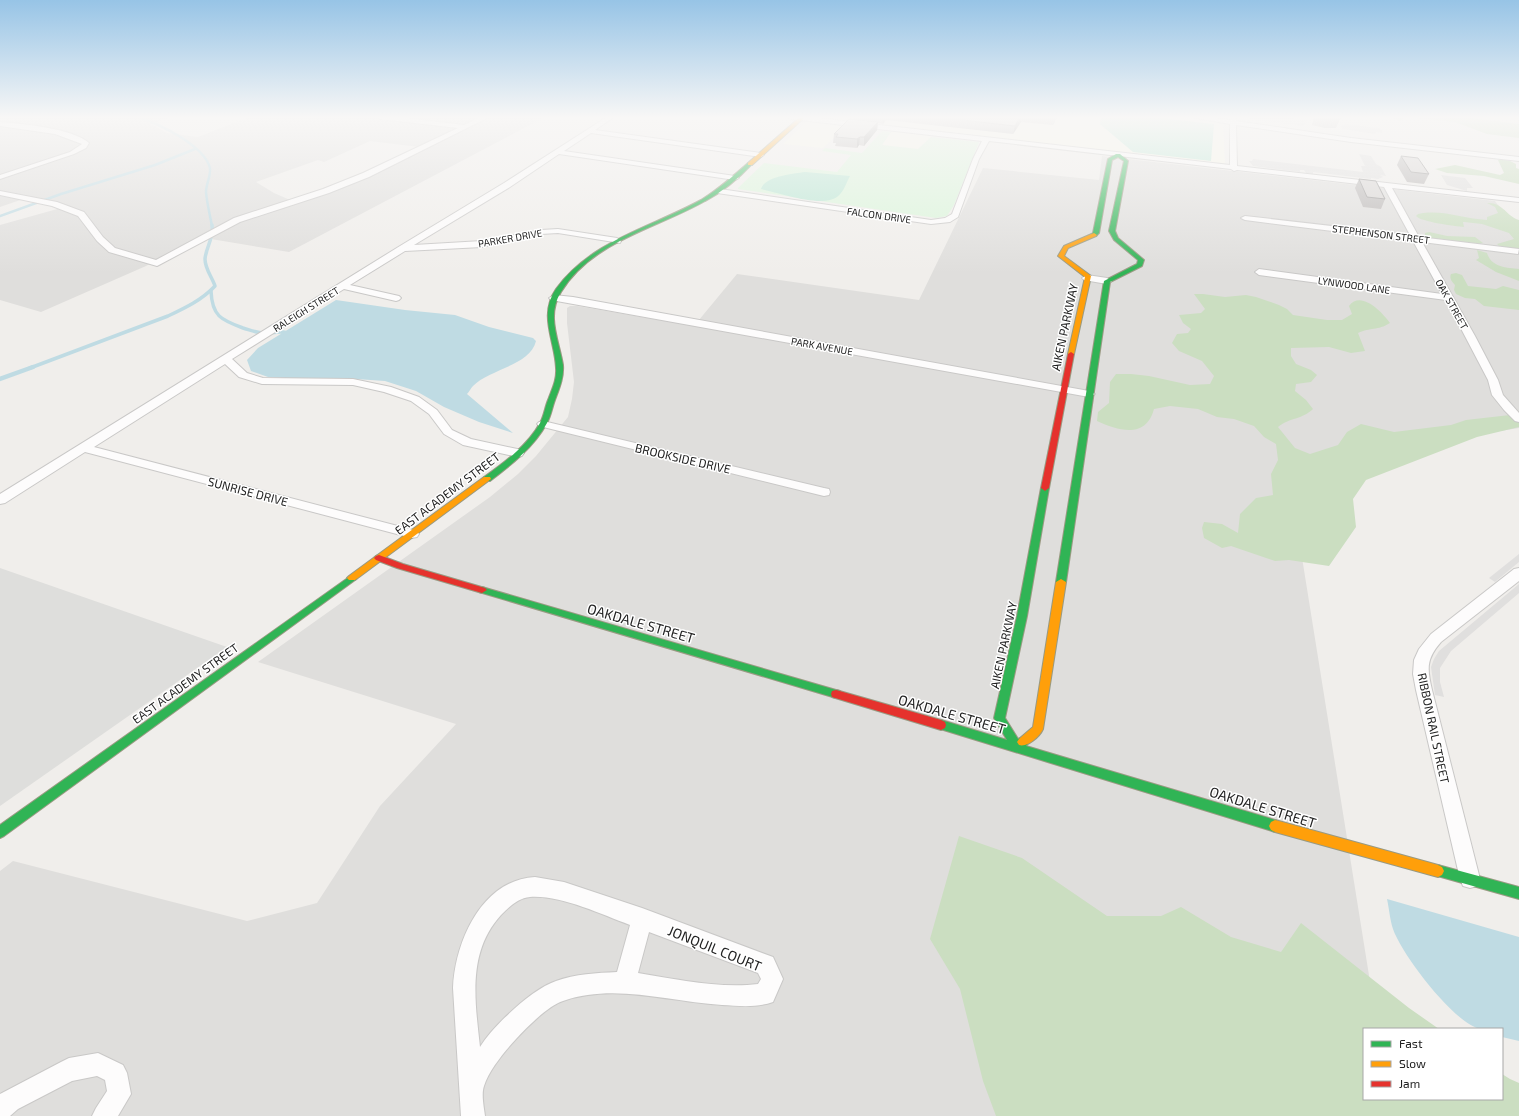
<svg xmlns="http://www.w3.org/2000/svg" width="1519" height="1116" font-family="'Exo 2',sans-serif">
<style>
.residential{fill:#dfdedc;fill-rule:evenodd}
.education{fill:#f8f7e8}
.religious{fill:#dededc}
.farmland{fill:#efefdf}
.forest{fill:#cbdec1}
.park{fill:#daf5da}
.pitch{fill:#b7e6d2}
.parking{fill:#e0dfde}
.water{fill:#bfdbe3}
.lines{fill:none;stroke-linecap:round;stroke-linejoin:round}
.stream-far2{stroke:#bfdbe3;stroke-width:2.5}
.stream-far1{stroke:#bfdbe3;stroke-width:3.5}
.stream{stroke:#bfdbe3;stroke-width:4.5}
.street-casing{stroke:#c9c8c7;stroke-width:2}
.fast-casing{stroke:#999a82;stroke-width:2}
.slow-casing{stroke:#999a82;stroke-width:2}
.jam-casing{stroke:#999a82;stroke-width:2}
.street{fill:#fdfcfc;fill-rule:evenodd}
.fast{fill:#30b455;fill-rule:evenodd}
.slow{fill:#ff9f0a;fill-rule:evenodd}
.jam{fill:#e5322d;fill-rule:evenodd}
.wall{fill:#b9b6b5}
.shaded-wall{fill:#969493}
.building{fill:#d7d4d2;stroke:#969493}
.labels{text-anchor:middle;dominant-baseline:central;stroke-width:3;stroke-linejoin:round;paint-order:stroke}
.far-street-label{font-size:10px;fill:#222;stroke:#fff}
.street-label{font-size:12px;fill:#222;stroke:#fff}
.near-street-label{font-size:14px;fill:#222;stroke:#fff}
</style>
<rect width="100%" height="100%" fill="#f0eeeb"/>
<!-- residential -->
<g class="residential">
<path d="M 0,117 L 170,117 L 151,124 L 167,133 L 198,137 L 249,117 L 545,117 L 289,252 L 199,237 L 146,266 L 41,312 L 0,300 L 0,225 L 68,206 L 49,200 L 29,197 L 0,207 ZM 370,141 L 419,147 L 337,189 L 297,203 L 274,193 L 256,182 L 318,160 L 324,162 Z"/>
<path d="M 1102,156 L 1495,201 L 1519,234 L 1519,428 L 1287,464 L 1376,1019 L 1364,1029 L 1364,1099 L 1400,1116 L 0,1116 L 0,871 L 13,861 L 247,921 L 317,903 L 380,806 L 456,724 L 258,662 L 490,497 L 518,474 L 536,456 L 568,417 L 572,399 L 574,382 L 567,323 L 567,308 L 570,306 L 577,306 L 694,326 L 737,274 L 919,300 L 983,168 L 1099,180 Z"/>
</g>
<!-- education -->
<path class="education" d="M 815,117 L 1177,117 L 1223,124 L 1225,164 L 937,131 L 918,149 L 882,145 L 895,126 L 852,121 L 823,148 L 783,144 L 806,122 L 809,122 Z"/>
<!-- religious -->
<path class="religious" d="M 0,568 L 227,647 L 0,806 Z"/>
<!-- farmland -->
<path class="farmland" d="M 1462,117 L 1519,117 L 1519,124 L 1508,124 Z"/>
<!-- forest -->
<g class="forest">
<path d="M 1390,117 L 1462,117 L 1519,124 L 1519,138 L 1487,134 L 1455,122 L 1406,117 L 1400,121 Z"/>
<path d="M 1500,159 L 1510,161 L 1516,164 L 1516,168 L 1519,169 L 1519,184 L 1484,176 L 1447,173 L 1435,169 L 1455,165 L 1500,175 L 1504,173 L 1498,160 Z"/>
<path d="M 1487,203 C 1503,202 1506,216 1519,220 L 1519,250 L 1499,246 L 1497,244 L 1514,239 L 1509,233 L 1482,224 L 1464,222 L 1463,222 L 1464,227 C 1455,226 1421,222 1416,216 L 1418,214 C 1443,209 1463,219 1487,220 L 1487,217 L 1498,213 L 1495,207 Z"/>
<path d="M 1429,232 L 1447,236 L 1475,237 L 1483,243 L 1479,244 L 1433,239 L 1425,235 L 1425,233 Z"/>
<path d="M 1477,250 L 1487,253 C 1491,267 1507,268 1519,269 L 1519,281 L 1496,272 L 1476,260 L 1479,258 Z"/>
<path d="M 1456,273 L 1462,275 L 1468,286 L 1496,289 L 1503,286 L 1519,290 L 1519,310 L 1484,306 L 1475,299 L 1465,298 L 1456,294 L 1454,290 L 1455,285 C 1452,282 1449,278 1451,274 Z"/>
<path d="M 1194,294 L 1203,294 L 1225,297 L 1246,295 L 1256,297 L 1279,305 L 1287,309 L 1293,315 L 1327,320 L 1342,320 L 1352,314 L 1349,306 C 1361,290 1382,312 1390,323 C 1377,331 1371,327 1358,333 L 1365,351 L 1351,353 L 1329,347 L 1291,348 L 1291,356 L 1296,364 L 1311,370 L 1317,375 L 1311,382 L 1296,384 L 1295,391 L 1306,400 L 1313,409 C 1301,420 1291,417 1278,427 L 1295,448 L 1310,454 L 1338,445 L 1347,432 L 1361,424 L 1394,432 L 1451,425 L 1466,420 L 1519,414 L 1519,427 L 1477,437 L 1366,480 L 1353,499 L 1356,527 L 1329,566 L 1289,560 L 1275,561 L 1231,546 L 1222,548 L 1204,538 L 1202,528 L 1204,522 L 1222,524 L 1238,533 L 1240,514 L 1256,498 L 1273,495 L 1271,474 L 1278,460 L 1276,444 L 1264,437 L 1254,426 L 1234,419 L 1217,417 L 1198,409 L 1170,406 L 1154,409 C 1146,439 1119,431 1097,421 L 1098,412 L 1109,403 L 1110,382 L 1116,374 L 1131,374 L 1149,376 L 1190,385 L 1210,384 L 1214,376 L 1202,361 L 1179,351 L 1172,343 L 1177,334 L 1188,333 L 1191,329 L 1183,323 L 1179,315 L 1201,313 L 1205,309 Z"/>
<path d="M 959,836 L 1022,858 L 1107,916 L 1161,916 L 1181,907 L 1231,937 L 1281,952 L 1301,923 L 1409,1008 L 1439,1029 L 1364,1029 L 1364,1099 L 1502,1099 L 1502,1074 L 1510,1079 L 1519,1083 L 1519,1116 L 996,1116 L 983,1081 L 960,989 L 930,939 Z"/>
</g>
<!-- park -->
<path class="park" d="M 882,131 L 891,132 L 882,145 L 918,149 L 931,137 L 979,142 L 954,205 L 947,216 L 936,218 L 738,189 L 738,188 L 764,163 L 837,172 L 851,155 L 822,151 L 825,148 L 862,153 Z"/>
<!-- pitch -->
<g class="pitch">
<path d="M 1101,117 L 1152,117 L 1214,124 L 1211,161 L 1133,152 L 1100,124 Z"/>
<path d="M 805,172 L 850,176 C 846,183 844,192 837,197 C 822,208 779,193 761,189 C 765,176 793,174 805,172 Z"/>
</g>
<!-- parking -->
<g class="parking">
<path d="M 1250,117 L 1284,117 L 1306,120 L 1304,126 L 1249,119 Z"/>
<path d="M 1344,124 L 1378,128 L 1382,130 L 1382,133 L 1376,132 L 1375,134 L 1343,129 L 1341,127 Z"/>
<path d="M 1359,154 L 1371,156 L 1376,164 L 1381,167 L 1386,176 L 1380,175 L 1383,177 L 1378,179 L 1371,178 L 1371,179 L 1313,172 L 1313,174 L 1306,173 L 1304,170 L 1300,170 L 1300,172 L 1253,166 L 1249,161 L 1252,161 L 1253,159 L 1363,172 L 1361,166 L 1365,166 Z"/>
<path d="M 1441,175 L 1465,178 L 1473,188 L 1467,188 L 1467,191 L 1447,185 Z"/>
<path d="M 1519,554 L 1519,562 L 1495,582 L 1489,578 Z"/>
<path d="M 1519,584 L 1519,593 L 1451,651 L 1440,668 L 1440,682 L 1444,697 L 1435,695 L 1431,667 L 1434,659 L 1439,651 Z"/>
</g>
<!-- water -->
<g class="water">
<path d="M 336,300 L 405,310 L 455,315 L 489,327 L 533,338 L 536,341 C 530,366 489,369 473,386 C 471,388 469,392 467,394 L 513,433 L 479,422 L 444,407 L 416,391 L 385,381 L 342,378 L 304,379 L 268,377 L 251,371 L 247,360 L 258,348 Z"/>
<path d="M 1387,899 L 1519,937 L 1519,1041 L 1502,1037 L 1502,1029 C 1495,1029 1487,1030 1480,1029 C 1454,1023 1402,955 1393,929 C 1390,920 1389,908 1387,899 Z"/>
</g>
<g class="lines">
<!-- stream-far2 -->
<g class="stream-far2">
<path d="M 138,117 C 159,124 204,145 210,168 C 211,176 206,184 206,192 C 207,204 210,215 212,226"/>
<path d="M 0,216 L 61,194 L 155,165 L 195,149"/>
</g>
<!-- stream-far1 -->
<g class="stream-far1">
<path d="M 211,291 C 212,316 221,320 243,328 C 250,330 257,333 264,333 C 273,334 281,329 289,334"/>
<path d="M 30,368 L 168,316 C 185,308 202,300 215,286 C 212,277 205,269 205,259 C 206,247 214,238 212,225"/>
</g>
<!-- stream -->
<path class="stream" d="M 0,379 L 33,367"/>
<!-- street casing -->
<g class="street-casing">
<g id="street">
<path d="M 377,117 L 397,117 L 464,125 L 481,117 L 489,117 L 369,177 L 329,193 L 240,222 L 157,266 L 109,252 L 97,241 L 78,216 L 52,206 L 0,195 L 0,191 L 57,202 L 84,212 L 103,237 L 115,248 L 156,260 L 234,218 L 323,189 L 363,173 L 458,128 L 380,119 Z"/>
<path d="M 607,117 L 614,117 L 595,130 L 761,153 L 764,155 L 761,157 L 591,133 L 564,151 L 735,176 L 739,178 L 735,180 L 559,154 L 510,187 L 414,245 L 482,241 L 541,230 L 558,229 L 617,238 L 621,241 L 620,243 L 558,233 L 541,234 L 482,247 L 405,251 L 350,285 L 399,296 L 401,298 L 399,300 L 396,301 L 344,289 L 232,359 L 247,373 L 263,378 L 353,379 L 391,387 L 419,397 L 437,410 L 452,430 L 471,439 L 522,450 L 524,453 L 522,456 L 518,457 L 463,445 L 444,434 L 429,414 L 411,401 L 384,392 L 353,385 L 262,384 L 239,377 L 225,364 L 94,447 L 417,531 L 419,534 L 417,537 L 412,538 L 85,452 L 5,503 L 0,504 L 0,494 L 400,246 L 504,183 Z"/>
<path d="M 788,117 L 809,117 L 1230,165 L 1230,124 L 1191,117 L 1208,117 L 1230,120 L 1230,117 L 1236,117 L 1236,121 L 1351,138 L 1519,157 L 1519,161 L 1351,142 L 1236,125 L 1237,166 L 1519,198 L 1519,202 L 1392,188 L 1419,237 L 1519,249 L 1518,254 L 1422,242 L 1475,336 L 1498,380 L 1503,395 L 1519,413 L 1519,422 L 1515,421 L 1504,410 L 1492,395 L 1488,380 L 1446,300 L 1259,275 L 1255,272 L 1259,269 L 1442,294 L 1413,241 L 1245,220 L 1241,218 L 1245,216 L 1410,235 L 1384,187 L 1237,170 L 1234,171 L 1231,169 L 989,141 L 979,159 L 958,217 L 950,222 L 931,224 L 717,193 L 717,189 L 720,189 L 931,220 L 945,218 L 952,214 L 973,159 L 982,141 L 791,119 Z"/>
<path d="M 0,122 C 23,124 72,128 89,143 L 86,148 L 74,154 L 0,179 L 0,175 L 70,152 L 82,144 L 55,134 L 0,126 Z"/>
<path d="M 1087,275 L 1107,278 L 1112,281 L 1107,284 L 1084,280 L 1082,278 Z"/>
<path d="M 554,295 L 573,297 L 1089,391 L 1095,394 L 1089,397 L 551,300 L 549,298 Z"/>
<path d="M 543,421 L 824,488 L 829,489 L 830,492 L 829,495 L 824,496 L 539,426 L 537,424 L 539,422 Z"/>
<path d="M 1519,568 L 1519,581 L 1441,642 C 1426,659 1427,669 1432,690 L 1480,879 L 1477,886 L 1470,888 L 1463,886 L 1460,879 L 1416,690 L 1413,674 L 1414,660 L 1419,649 L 1431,634 L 1514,569 Z"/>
<path d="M 535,877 L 564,882 L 642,908 L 773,957 L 783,979 L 773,1002 C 756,1008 739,1006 722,1005 C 669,1002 615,983 563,1001 C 549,1005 526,1028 516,1039 C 505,1051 489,1070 484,1086 C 481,1094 484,1108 485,1116 L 461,1116 L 453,988 C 455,941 482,880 535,877 ZM 530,897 C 561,895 600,914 630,925 L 617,972 C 597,973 575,974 556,981 C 532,989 493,1026 480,1047 C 475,1001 467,952 501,915 C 509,907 518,898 530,897 ZM 649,932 L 758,973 L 761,979 L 758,984 C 721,989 675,979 638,973 Z"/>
<path d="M 98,1053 L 123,1065 L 127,1073 L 131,1094 L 118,1116 L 92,1116 L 96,1108 L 107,1091 L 105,1080 L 97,1076 L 72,1081 L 18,1109 L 10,1116 L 0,1116 L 0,1094 L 2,1093 L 61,1062 L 69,1058 Z"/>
</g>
</g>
<!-- fast casing -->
<g class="fast-casing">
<g id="fast">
<path d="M 1116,154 L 1120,154 L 1128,161 L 1115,231 L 1118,238 L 1144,260 L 1142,266 L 1110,282 L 1066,582 L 1061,585 L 1056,582 L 1104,281 L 1137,264 L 1138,260 L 1114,240 L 1109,231 L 1124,161 L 1118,157 L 1112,160 L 1099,233 L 1096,236 L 1091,235 L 1093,233 L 1108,159 Z"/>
<path d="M 748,163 L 752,164 C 739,178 722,192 705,201 C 656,229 592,241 561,292 C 546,316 559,340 563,365 C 564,378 559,389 555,400 C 552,408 551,416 547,423 C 534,447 511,465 490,481 L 484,481 L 483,479 L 484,477 C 504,463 528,445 540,423 C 544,416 545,407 548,400 C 552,389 557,380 556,368 C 555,341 538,315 556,289 C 592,240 650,228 701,200 C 718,190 733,176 748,163 Z"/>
<path d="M 1045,485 L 1049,488 L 1027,616 L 1005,718 L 1018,739 L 1023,737 L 1027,739 L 1029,742 L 1026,746 L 1275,820 L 1279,822 L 1281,826 L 1279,830 L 1275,832 L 937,728 L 936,725 L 937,722 L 941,720 L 1007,740 L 994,718 L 1017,616 L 1041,488 Z"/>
<path d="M 352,575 L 357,578 L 355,580 L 4,836 L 0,838 L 0,825 Z"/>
<path d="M 482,587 L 836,690 L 840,691 L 841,694 L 840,697 L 836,698 L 479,592 L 477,590 L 479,588 Z"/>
<path d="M 1438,865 L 1519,887 L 1519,899 L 1434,875 L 1432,871 L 1434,867 Z"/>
</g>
</g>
<!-- slow casing -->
<g class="slow-casing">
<g id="slow">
<path d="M 800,117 L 805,117 L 752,165 L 748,165 L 748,163 Z"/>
<path d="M 1094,233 L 1097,235 L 1096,236 L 1068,248 L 1064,256 L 1091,276 L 1074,354 L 1071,356 L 1068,354 L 1085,277 L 1058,256 L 1064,246 Z"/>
<path d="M 484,477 L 490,477 L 491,479 L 355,580 L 349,580 L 347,578 L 349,576 Z"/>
<path d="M 1061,579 L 1066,582 L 1043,729 C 1040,736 1027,748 1019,745 L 1017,742 L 1019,739 L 1033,727 L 1056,582 Z"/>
<path d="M 1275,820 L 1438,865 L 1442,867 L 1444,871 L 1442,875 L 1438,877 L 1275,832 L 1271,830 L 1269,826 L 1271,822 Z"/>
</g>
</g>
<!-- jam casing -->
<g class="jam-casing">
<g id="jam">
<path d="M 1071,352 L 1074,354 L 1049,488 L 1045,491 L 1041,488 L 1068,354 Z"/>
<path d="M 379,555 L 403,564 L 485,588 L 487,590 L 482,593 L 397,568 L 376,560 L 374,558 L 376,556 Z"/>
<path d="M 836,690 L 941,720 L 945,722 L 946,725 L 945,728 L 941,730 L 832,697 L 831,694 L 832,691 Z"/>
</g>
</g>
<!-- street -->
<use href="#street" class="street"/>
<!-- fast -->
<use href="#fast" class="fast"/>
<!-- slow -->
<use href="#slow" class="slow"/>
<!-- jam -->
<use href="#jam" class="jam"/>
</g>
<!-- wall -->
<g class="wall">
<path d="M 855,117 L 1057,117 L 1053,125 L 1021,122 L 1013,134 L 886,120 L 883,124 L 878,123 L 877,130 L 864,146 L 859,145 L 857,148 L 835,146 L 836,143 L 833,143 L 834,134 L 854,119 Z"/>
<path d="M 1314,117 L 1341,117 L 1336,128 L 1325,128 L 1312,125 Z"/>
<path d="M 1401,156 L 1429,174 L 1424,184 L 1407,182 L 1397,165 Z"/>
<path d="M 1359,179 L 1385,199 L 1381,209 L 1363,207 L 1355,188 Z"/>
</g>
<!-- shaded-wall -->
<g class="shaded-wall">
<path d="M 883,117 L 886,117 L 886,120 L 883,124 Z"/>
<path d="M 1020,117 L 1022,117 L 1021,122 L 1013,134 L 1015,126 Z"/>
<path d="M 1055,117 L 1057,117 L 1053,125 Z"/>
<path d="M 878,122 L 877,130 L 864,146 L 864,137 Z"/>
<path d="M 860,137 L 859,145 L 857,148 L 857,139 Z"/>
</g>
<!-- building -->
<g class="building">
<path d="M 936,117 L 1020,117 L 1015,126 Z"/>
<path d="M 849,119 L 878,122 L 864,137 L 860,137 L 857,139 L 836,137 L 838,134 L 834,134 Z"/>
<path d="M 1401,156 L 1418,158 L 1429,174 L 1411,172 Z"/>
<path d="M 1359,179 L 1376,181 L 1385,199 L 1367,197 Z"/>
</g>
<!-- sky -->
<linearGradient id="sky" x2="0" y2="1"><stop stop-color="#97c4e6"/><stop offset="0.43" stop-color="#f8f7f6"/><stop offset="1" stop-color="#f8f7f6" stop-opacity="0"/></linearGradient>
<rect width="1519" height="273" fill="url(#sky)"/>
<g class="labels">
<!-- far-street labels -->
<g class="far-street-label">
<text transform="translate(879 215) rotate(8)">FALCON DRIVE</text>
<text transform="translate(1381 234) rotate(7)">STEPHENSON STREET</text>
<text transform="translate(510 238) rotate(-10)">PARKER DRIVE</text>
<text transform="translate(1354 285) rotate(8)">LYNWOOD LANE</text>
<text transform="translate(1452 304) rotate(61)">OAK STREET</text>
<text transform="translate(306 309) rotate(-32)">RALEIGH STREET</text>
<text transform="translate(822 346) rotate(10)">PARK AVENUE</text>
</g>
<!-- street labels -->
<g class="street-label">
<text transform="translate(1064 327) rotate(-78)">AIKEN PARKWAY</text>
<text transform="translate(683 458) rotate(13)">BROOKSIDE DRIVE</text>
<text transform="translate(248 491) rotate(15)">SUNRISE DRIVE</text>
<text transform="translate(447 493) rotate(-37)">EAST ACADEMY STREET</text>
<text transform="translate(1003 645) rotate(-78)">AIKEN PARKWAY</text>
<text transform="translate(185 683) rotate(-36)">EAST ACADEMY STREET</text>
<text transform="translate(1434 728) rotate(78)">RIBBON RAIL STREET</text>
</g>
<!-- near-street labels -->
<g class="near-street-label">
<text transform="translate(641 623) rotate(16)">OAKDALE STREET</text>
<text transform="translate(952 714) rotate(16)">OAKDALE STREET</text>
<text transform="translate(1263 807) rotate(17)">OAKDALE STREET</text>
<text transform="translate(715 948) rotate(22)">JONQUIL COURT</text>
</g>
</g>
<!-- legend -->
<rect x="1363" y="1028" width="140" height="72" fill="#ffffff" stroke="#a7a7a7"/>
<rect x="1371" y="1041" width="20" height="6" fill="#30b455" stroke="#a7a7a7"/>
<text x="1399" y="1048" font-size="12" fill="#222222">Fast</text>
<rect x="1371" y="1061" width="20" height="6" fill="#ff9f0a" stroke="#a7a7a7"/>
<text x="1399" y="1068" font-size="12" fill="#222222">Slow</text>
<rect x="1371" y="1081" width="20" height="6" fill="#e5322d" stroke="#a7a7a7"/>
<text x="1399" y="1088" font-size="12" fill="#222222">Jam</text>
</svg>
